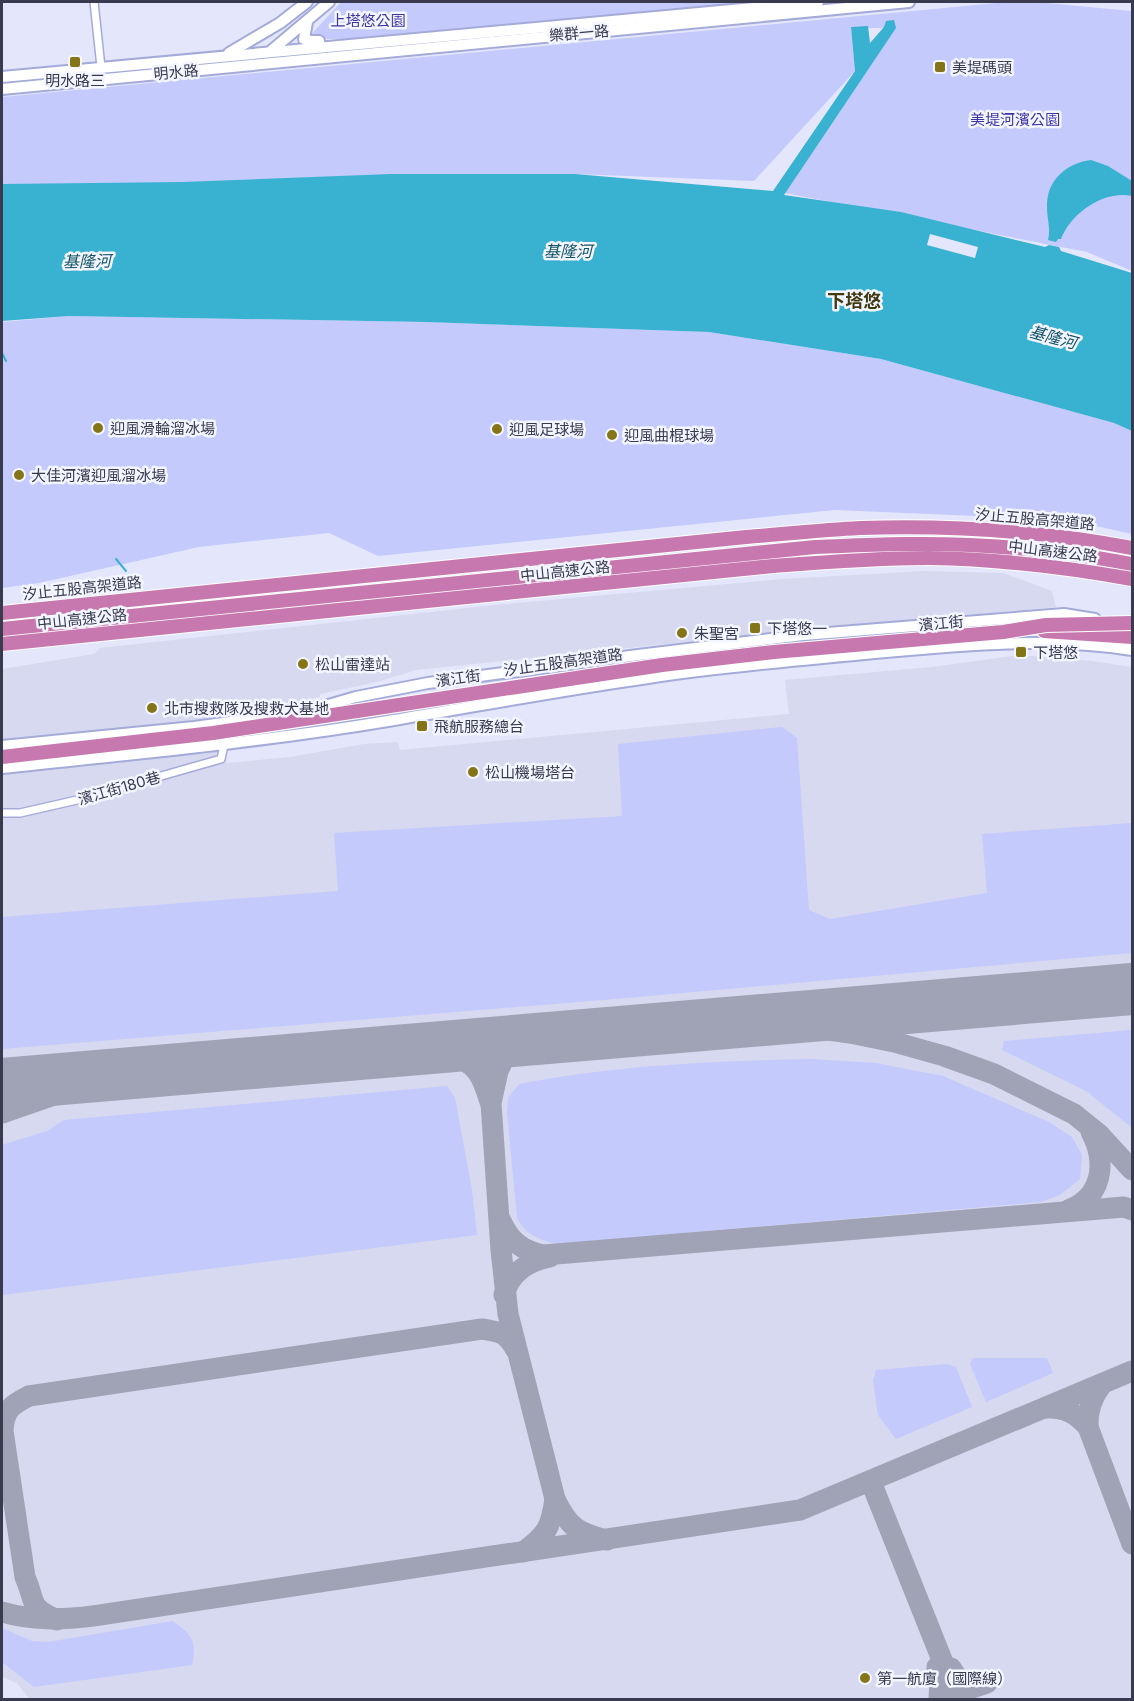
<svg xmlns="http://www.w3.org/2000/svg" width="1134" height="1701" font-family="Inter,'Noto Sans TC',sans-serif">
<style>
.built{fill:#d6d9ef}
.green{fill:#c4cafc}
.water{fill:#39b2d2}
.pier{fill:#e4e7fb}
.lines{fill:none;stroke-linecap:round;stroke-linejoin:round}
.stream{stroke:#39b2d2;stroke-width:2}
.taxiway{stroke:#a0a2b6;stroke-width:21}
.runway{stroke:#a0a2b6;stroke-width:52}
.street-casing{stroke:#a5abd9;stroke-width:10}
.secondary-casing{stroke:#a5abd9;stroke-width:14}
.highway-casing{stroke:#fff;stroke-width:16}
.street{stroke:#fff;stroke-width:7}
.secondary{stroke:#fff;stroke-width:10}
.highway{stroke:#c779af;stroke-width:14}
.highway-bridge-casing{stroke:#fff;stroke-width:16;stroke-linecap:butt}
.highway-bridge{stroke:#c779af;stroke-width:14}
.poi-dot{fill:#857519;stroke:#f3f5ff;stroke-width:2}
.labels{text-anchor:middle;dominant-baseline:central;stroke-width:5;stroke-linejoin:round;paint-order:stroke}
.park-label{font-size:15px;fill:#3d35a4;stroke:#f3f5ff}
.street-label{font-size:15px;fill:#383a4e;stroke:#f3f5ff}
.poi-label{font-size:15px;fill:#383a4e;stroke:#f3f5ff;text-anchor:start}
.water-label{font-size:16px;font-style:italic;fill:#115465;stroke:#f3f5ff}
.quarter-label{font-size:18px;font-weight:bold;fill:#41390f;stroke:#f3f5ff}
</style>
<rect width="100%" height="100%" fill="#e4e7fb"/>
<!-- built -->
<path class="built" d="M 925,571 L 1003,573 L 1052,591 L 1056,607 L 666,644 L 416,670 L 377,682 L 320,694 L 320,697 L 261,708 L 261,705 L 216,713 L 227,763 L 290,757 L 364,744 L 398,742 L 400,750 L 789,714 L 785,680 L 932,667 L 1019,655 L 1092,661 L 1132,667 L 1132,1699 L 30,1700 L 17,1683 L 2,1677 L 2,669 L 94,654 L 100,648 L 495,605 L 782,579 Z"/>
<!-- green -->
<g class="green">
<path d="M 341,2 L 786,2 L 368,39 L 307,39 Z"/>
<path d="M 1007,2 L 1035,2 L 1132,11 L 1132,271 L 1087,252 L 785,193 L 895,28 L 851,28 L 855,71 L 754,181 L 575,174 L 2,187 L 2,97 Z"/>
<path d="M 69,316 L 426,322 L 709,332 L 881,359 L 1114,423 L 1132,431 L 1132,534 L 1069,520 L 835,510 L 378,556 L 329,533 L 199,547 L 39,583 L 2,588 L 2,322 Z"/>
<path d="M 782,727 L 797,738 L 809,910 L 830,919 L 987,893 L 982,834 L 1132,823 L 1132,953 L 615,999 L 2,1049 L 2,917 L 338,891 L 334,833 L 622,816 L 618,744 Z"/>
<path d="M 1132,1030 L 1132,1127 L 1131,1127 L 1086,1091 L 1002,1050 L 1004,1041 Z"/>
<path d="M 810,1059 L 876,1063 L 943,1076 L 1049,1122 L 1072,1137 L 1082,1155 L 1080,1179 L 1060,1195 L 1041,1202 L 556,1244 C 538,1239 526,1235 517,1218 L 507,1111 L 508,1098 L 519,1084 C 615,1065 713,1061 810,1059 Z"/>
<path d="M 447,1086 L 455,1098 L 472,1190 L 477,1235 L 2,1295 L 2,1145 L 47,1131 L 64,1120 Z"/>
<path d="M 973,1358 L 1047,1358 L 1053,1373 L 986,1402 L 970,1364 Z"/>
<path d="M 947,1364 L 956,1367 L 972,1407 L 896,1439 L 878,1415 L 873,1381 L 876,1370 Z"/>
<path d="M 173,1621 C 193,1636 197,1641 192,1665 L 34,1687 L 2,1662 L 2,1628 L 32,1641 L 48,1642 Z"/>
</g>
<!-- water -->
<g class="water">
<path d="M 894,20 L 896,28 L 784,195 L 901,212 L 1045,247 L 1049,245 L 1059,247 L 1061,251 L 1132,273 L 1132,431 L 1114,423 L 881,359 L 709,332 L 426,322 L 69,316 L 2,321 L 2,184 L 183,182 L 391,174 L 575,174 L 773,191 L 855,71 L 851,27 L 868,26 L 870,43 L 884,27 L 886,21 Z"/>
<path d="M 1091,160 L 1108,166 L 1132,181 L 1132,196 C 1104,190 1071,213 1061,239 L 1058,239 L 1056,242 L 1048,240 C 1051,229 1047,219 1047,207 C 1046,181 1066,163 1091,160 Z"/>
</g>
<!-- pier -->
<path class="pier" d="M 930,234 L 978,247 L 975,258 L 927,245 Z"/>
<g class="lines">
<!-- stream -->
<g class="stream">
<path d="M 2,353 L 6,361"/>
<path d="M 116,559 L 126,571"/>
</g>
<!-- taxiway -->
<g class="taxiway">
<path d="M 2,1113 L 74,1088 L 169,1070 L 450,1053 C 478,1065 482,1075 490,1102"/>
<path d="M 1068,1210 C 1103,1197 1107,1162 1091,1132"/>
<path d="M 501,1221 C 510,1241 522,1251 544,1255 L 1124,1207 L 1132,1210"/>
<path d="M 504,1295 C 510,1273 528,1261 550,1257"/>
<path d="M 1046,1408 C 1064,1407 1076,1413 1088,1427 C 1087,1410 1092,1397 1102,1384"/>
<path d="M 1088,1427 L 1132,1544"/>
<path d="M 871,1482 L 958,1700"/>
<path d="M 607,1540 C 577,1533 568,1526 555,1499 L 508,1314 L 501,1250 L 491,1103 L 498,1071 L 504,1058 L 512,1050 L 720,1023 L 807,1027 L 850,1033 L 894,1042 L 944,1056 L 994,1074 L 1074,1114 L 1100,1135 L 1132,1170"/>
<path d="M 523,1552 C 547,1535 551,1527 555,1499"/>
<path d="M 2,1612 C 32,1621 62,1620 93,1616 L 800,1510 L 1132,1371"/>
<path d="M 57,1620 C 27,1606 37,1604 25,1577 L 3,1431 C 4,1410 11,1405 29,1396 L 482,1329 C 502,1332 506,1333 516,1350"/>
<path d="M 937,1667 L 940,1678 L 939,1700"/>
<path d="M 951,1668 L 960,1682 L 969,1689 L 987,1683"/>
</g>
<!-- runway -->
<path class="runway" d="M 2,1084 L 1132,989"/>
<!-- street casing -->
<g class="street-casing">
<g id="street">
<path d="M 94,2 L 101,67"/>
<path d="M 2,813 L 20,813 L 77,800 L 221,759 L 224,745"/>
</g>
</g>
<!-- secondary casing -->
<g class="secondary-casing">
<g id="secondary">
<path d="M 307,22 L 304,39 L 311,41 L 319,41"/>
<path d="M 272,50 L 329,2"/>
<path d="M 229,53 L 280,23 L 307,2"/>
<path d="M 2,77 L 818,2"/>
<path d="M 2,89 L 909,2"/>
<path d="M 2,746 L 194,727 L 304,712 L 356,697 L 428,683 L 638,655 L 803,635 L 1064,614 L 1095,619"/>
<path d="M 2,768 C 133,754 264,742 394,720 C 478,706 563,690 648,678 C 720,667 792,661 864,654 C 953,646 1044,636 1132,650"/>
</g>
</g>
<!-- highway casing -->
<g class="highway-casing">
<path id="highway" d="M 1044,631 L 1132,637"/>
</g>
<!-- street -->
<use href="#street" class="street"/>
<!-- secondary -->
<use href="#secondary" class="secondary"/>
<!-- highway -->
<use href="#highway" class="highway"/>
<!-- highway-bridge casing -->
<g class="highway-bridge-casing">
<g id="highway-bridge">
<path d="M 2,613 L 746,537 C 784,534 822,530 860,528 C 951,525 1043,531 1132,548"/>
<path d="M 2,629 L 815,547 C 846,546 877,544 907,544 C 983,543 1059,550 1132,564"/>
<path d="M 2,644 L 773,566 C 825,562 876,558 928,558 C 997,559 1065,567 1132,579"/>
<path d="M 2,757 L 213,733 L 662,665 L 774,652 L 1003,632 L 1046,625 L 1132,623"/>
</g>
</g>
<!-- highway-bridge -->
<use href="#highway-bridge" class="highway-bridge"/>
</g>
<!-- markers -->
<g class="poi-dot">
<rect x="69" y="56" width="12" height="12" rx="3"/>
<rect x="934" y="61" width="12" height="12" rx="3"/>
<circle cx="98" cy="428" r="6"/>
<circle cx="497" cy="429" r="6"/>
<circle cx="612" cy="435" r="6"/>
<circle cx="19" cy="475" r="6"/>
<rect x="749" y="622" width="12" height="12" rx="3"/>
<circle cx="682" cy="633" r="6"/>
<rect x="1015" y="646" width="12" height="12" rx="3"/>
<circle cx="303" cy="664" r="6"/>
<circle cx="152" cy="708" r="6"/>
<rect x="416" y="720" width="12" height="12" rx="3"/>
<circle cx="473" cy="772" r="6"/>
<circle cx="865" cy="1678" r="6"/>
</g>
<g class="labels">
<!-- park labels -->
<g class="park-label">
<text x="368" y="20">上塔悠公園</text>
<text x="1015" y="119">美堤河濱公園</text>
</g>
<!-- street labels -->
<g class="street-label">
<text transform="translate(579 33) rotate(-5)">樂群一路</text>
<text transform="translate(176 72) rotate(-5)">明水路</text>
<text transform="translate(1035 519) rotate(5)">汐止五股高架道路</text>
<text transform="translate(1053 551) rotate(7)">中山高速公路</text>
<text transform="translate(565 571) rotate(-6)">中山高速公路</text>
<text transform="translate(82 588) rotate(-6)">汐止五股高架道路</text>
<text transform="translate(82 619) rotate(-6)">中山高速公路</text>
<text transform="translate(941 623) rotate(-5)">濱江街</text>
<text transform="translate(563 662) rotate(-8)">汐止五股高架道路</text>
<text transform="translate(458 678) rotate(-8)">濱江街</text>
<text transform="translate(119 788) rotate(-16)">濱江街180巷</text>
</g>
<!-- poi labels -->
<g class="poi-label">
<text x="952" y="67">美堤碼頭</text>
<text x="75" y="80" text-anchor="middle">明水路三</text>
<text x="110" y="428">迎風滑輪溜冰場</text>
<text x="509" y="429">迎風足球場</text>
<text x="624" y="435">迎風曲棍球場</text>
<text x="31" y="475">大佳河濱迎風溜冰場</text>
<text x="767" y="628">下塔悠一</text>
<text x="694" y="633">朱聖宮</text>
<text x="1033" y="652">下塔悠</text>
<text x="315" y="664">松山雷達站</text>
<text x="164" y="708">北市搜救隊及搜救犬基地</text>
<text x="434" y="726">飛航服務總台</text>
<text x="485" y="772">松山機場塔台</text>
<text x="877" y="1678">第一航廈（國際線）</text>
</g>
<!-- water labels -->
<g class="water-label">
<text x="568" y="251">基隆河</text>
<text transform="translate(87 261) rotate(-1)">基隆河</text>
<text transform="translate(1053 337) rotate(15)">基隆河</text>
</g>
<!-- quarter labels -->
<g class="quarter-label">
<text x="854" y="300">下塔悠</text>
</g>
</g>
<!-- border -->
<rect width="1134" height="1701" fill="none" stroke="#383a4e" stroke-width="6"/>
</svg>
